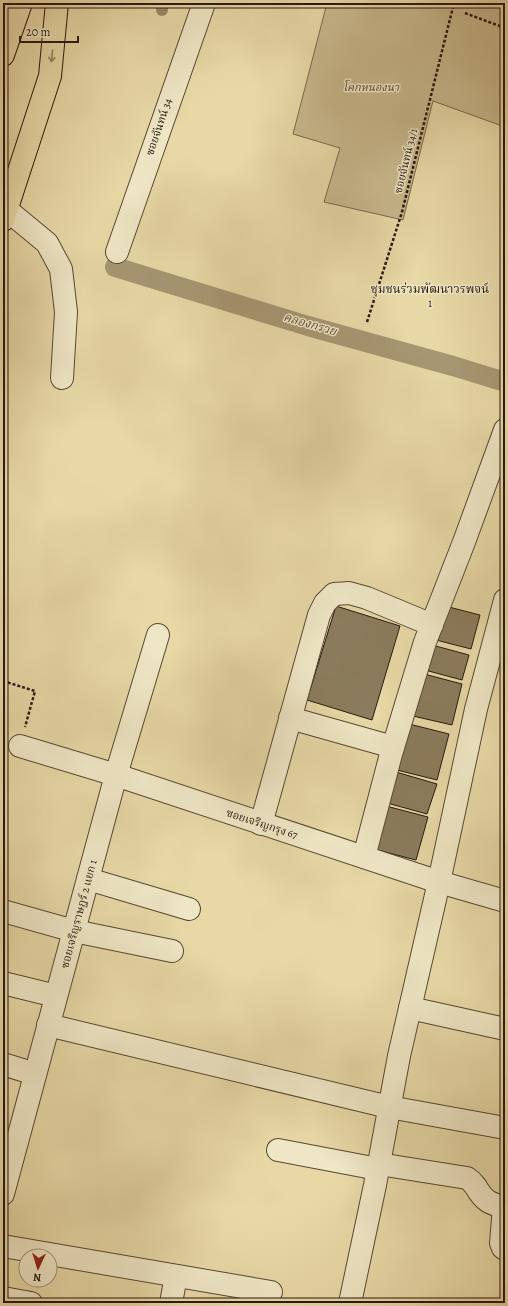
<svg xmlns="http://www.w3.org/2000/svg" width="508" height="1306" font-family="Alegreya,'Noto Serif Thai',serif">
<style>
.green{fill:#c7b78c;stroke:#78684c}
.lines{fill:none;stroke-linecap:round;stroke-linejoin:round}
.canal{stroke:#a69772;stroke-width:20}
.building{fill:#8b7c5d;stroke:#28180d}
.minor-casing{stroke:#584833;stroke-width:24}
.major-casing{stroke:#28180d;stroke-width:24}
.highway-casing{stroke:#28180d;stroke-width:24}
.path{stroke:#28180d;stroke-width:2.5;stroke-dasharray:3 2;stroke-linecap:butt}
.minor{stroke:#efe6c5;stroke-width:22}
.major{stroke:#e7d8a6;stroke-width:22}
.highway{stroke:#e7d8a6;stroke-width:22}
.tree{fill:#988967}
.oneway{stroke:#918261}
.labels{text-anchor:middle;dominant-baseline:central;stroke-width:3;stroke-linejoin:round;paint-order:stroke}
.park-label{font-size:11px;font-style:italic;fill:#584833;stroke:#efe6c5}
.street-label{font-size:11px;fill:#28180d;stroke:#efe6c5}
.neighbourhood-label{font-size:12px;fill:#28180d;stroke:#efe6c5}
.water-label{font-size:12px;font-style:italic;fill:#5a4b35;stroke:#efe6c5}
</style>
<rect width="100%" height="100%" fill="#e7d8a6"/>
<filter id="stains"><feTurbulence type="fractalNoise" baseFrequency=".005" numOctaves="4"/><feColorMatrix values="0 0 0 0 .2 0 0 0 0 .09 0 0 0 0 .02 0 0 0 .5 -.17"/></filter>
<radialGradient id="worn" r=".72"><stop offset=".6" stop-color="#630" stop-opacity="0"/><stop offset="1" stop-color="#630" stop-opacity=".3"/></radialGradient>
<!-- green -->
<path class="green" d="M 327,3 L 505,3 L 505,127 L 433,101 L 403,220 L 324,202 L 340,148 L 293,134 Z"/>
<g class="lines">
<!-- canal -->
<path class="canal" d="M 115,267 L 308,326 L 453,366 L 505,382"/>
</g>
<!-- building -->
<g class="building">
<path d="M 336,606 L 400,626 L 372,720 L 307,700 Z"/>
<path d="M 445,606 L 480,615 L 471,649 L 436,640 Z"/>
<path d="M 432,645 L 469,655 L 462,680 L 425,670 Z"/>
<path d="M 424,674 L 462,684 L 452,725 L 413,716 Z"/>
<path d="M 409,724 L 449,734 L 437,780 L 397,770 Z"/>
<path d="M 396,772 L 437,784 L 427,814 L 387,803 Z"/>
<path d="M 386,806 L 428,817 L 416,860 L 374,849 Z"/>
</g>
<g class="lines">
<!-- minor casing -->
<g class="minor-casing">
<g id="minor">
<path d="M 7,210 L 47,243 L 61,269 L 66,312 L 62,378"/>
<path d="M 117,252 L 204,3"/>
<path d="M 290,718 L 393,747"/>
<path d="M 20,746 L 116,775 L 439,882 L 505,901"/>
<path d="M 261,824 L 319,615 L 325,603 L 334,594 L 349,593 L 367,598 L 432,625"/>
<path d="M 364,857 L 391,754 L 425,642 L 464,542 L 505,430"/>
<path d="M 88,879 L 189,909"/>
<path d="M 3,911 L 74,931 L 172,951"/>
<path d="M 3,983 L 56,996"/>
<path d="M 410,1008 L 505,1029"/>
<path d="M 48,1025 L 389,1107 L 505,1128"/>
<path d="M 3,1064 L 35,1074"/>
<path d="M 278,1150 L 378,1169"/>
<path d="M 379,1164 L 467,1178 C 472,1181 473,1183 476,1187 C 484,1201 490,1204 505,1207"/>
<path d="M 3,1194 L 116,775 L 158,635"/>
<path d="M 504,1207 L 501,1243 L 503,1248 L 505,1249"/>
<path d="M 3,1246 L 271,1292"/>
<path d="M 3,1298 L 31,1303"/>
<path d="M 171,1303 L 176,1276"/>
<path d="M 350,1303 L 375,1185 L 399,1056 L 439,882 L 476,709 L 505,600"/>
</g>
</g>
<!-- major casing -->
<g class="major-casing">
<path id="major" d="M 3,55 L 21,3"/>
</g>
<!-- highway casing -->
<g class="highway-casing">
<g id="highway">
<path d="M 3,21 L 9,3"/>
<path d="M 3,220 L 50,76 L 57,3"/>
</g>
</g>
<!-- path -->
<g class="path">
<path d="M 465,13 L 505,28"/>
<path d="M 367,322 L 402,212 L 454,3"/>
<path d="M 3,681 L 35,691 L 25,727"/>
</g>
<!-- minor -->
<use href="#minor" class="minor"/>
<!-- major -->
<use href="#major" class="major"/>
<!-- highway -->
<use href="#highway" class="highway"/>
</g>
<!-- trees -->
<circle class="tree" cx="162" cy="10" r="6"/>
<!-- one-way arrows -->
<defs><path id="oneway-shaft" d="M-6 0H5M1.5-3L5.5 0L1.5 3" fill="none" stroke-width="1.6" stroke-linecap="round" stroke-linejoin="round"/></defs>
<use class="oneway" href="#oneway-shaft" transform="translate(52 56) rotate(95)"/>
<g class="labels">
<!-- park labels -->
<g class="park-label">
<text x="371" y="87">โคกหนองนา</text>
</g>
<!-- street labels -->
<g class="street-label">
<text transform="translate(159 127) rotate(-71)">ซอยจันทน์ 34</text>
<text transform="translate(406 161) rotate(-76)">ซอยจันทน์ 34/1</text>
<text transform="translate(262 824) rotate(18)">ซอยเจริญกรุง 67</text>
<text transform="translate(79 914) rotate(-75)">ซอยเจริญราษฎร์ 2 แยก 1</text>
</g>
<!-- neighbourhood labels -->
<g class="neighbourhood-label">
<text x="430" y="289">ชุมชนร่วมพัฒนาวรพจน์<tspan x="430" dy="14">1</tspan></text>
</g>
<!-- water labels -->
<g class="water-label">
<text transform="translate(310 324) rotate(16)">คลองกรวย</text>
</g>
</g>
<!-- margin -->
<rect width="508" height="1306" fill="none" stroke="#e7d8a6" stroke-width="16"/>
<rect x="4" y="4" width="500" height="1298" fill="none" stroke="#28180d" stroke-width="2"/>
<rect x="8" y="8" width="492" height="1290" fill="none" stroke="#28180d"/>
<!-- north arrow -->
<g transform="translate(38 1268) rotate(184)"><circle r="19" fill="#efe6c5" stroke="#9f947b"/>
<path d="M0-3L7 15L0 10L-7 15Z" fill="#8f2418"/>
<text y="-6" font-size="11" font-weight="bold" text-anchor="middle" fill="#28180d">N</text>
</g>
<!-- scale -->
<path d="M20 36v6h58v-6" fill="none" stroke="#28180d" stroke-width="2"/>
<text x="26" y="36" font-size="12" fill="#28180d" stroke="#efe6c5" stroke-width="3" paint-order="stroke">20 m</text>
<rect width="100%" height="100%" filter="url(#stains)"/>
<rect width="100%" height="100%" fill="url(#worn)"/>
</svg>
